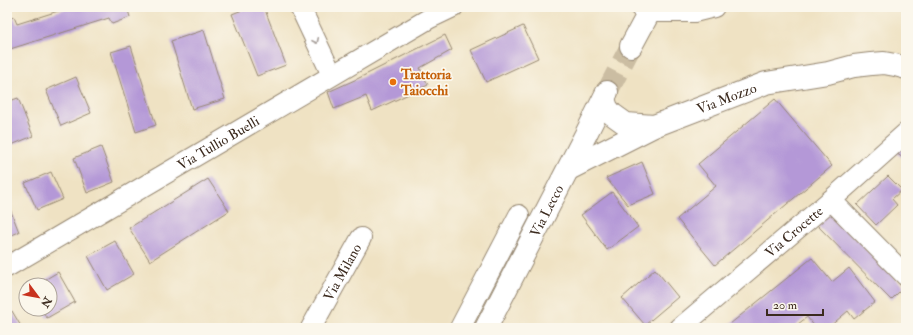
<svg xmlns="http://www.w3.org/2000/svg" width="913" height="335" font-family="'IM FELL Double Pica',serif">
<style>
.building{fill:#b498d7}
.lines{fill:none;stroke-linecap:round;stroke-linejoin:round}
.secondary-tunnel{stroke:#cbbda2;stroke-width:22;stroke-dasharray:22 11;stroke-linecap:butt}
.minor-casing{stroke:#958670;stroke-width:22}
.tertiary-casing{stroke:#958670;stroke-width:24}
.secondary-casing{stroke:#958670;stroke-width:24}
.minor{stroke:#fff;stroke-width:20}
.tertiary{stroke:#fff;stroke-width:22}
.secondary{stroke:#fff;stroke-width:22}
.oneway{stroke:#a79f9a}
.food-dot{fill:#e8710a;stroke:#fbf7ec;stroke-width:1.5}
.labels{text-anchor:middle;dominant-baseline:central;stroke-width:3.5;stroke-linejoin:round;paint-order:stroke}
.food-label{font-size:14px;font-weight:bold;fill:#c56008;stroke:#fbf7ec;text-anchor:start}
.street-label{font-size:14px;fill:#3b2a1e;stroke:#fbf7ec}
</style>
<rect width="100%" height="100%" fill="#fbf7ec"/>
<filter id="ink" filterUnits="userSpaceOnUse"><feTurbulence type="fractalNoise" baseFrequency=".025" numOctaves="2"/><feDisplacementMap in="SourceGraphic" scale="8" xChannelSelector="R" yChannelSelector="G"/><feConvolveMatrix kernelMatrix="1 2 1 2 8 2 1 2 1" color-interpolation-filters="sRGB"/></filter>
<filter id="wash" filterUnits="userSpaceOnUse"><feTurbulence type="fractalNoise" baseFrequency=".012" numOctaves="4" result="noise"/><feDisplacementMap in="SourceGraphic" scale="16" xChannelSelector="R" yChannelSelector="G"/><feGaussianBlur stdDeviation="0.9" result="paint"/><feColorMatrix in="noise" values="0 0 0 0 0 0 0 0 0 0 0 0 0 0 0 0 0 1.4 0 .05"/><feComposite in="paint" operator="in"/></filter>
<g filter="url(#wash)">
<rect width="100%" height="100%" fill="#efe2c3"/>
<g id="blocks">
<!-- building -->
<g class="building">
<path d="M 71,7 L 127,7 L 130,17 L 112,24 L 109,18 L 7,50 L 7,19 L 14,17 L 17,24 Z"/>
<path d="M 250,7 L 264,7 L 286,65 L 257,76 L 232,14 Z"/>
<path d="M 523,26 L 538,58 L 486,82 L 471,50 Z"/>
<path d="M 204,30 L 225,99 L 192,109 L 171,41 Z"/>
<path d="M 445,35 L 452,50 L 420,68 L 428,85 L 372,111 L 366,96 L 334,109 L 328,92 L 357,79 Z"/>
<path d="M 131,46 L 156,125 L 136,132 L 111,52 Z"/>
<path d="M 76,77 L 91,113 L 61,126 L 46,90 Z"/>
<path d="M 18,98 L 33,136 L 9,146 L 7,141 L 7,102 Z"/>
<path d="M 775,99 L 832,166 L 715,265 L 677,219 L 716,186 L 698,164 Z"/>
<path d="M 906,140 L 906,160 L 893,151 Z"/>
<path d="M 101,147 L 114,182 L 87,193 L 74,158 Z"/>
<path d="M 642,162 L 655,194 L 628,205 L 606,178 Z"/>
<path d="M 51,172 L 63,199 L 37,210 L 25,183 Z"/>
<path d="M 888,176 L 902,190 L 892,199 L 897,205 L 876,225 L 857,205 Z"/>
<path d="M 208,179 L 229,211 L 150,261 L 129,228 Z"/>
<path d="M 612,192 L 638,227 L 607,250 L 581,215 Z"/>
<path d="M 10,209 L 19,232 L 7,237 L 7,211 Z"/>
<path d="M 830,211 L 904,287 L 891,300 L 813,221 Z"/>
<path d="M 115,241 L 134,274 L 107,290 L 88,256 Z"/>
<path d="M 812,258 L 832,282 L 849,268 L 875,302 L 854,319 L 848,311 L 829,327 L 816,328 L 807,317 L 793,328 L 725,328 Z"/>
<path d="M 655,269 L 678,297 L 645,325 L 622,298 Z"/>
<path d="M 58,272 L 75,302 L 47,318 L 41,309 L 50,309 L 50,285 L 36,285 Z"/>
<path d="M 12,311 L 22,328 L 7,328 L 7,314 Z"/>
</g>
</g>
</g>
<g filter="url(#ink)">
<use href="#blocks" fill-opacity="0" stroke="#958670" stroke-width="1"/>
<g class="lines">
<!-- secondary-tunnel -->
<path class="secondary-tunnel" d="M 607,92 L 631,46"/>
<!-- minor casing -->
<g class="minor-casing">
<g id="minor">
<path d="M 300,7 L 332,75"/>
<path d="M 640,7 L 650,12 L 694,12 L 714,7"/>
<path d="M 831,200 L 906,276"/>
<path id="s1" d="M 7,267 L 430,18 L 453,7"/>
<path id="s2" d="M 311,328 L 361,238"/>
<path d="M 460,328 L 519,215"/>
<path id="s3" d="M 680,328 L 831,200 L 906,133"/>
</g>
</g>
<!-- tertiary casing -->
<g class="tertiary-casing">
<g id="tertiary">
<path d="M 604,99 L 607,108 L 612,114 L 626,124 L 654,126"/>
<path id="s4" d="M 569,169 L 654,126 L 766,83 L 828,73 L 854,66 L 871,64 L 884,63 L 895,65 L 906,68"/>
</g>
</g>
<!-- secondary casing -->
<g class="secondary-casing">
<g id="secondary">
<path d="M 631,46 L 652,7"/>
<path id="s5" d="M 486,328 L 587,132 L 607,92"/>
</g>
</g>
<!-- minor -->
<use href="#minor" class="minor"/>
<!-- tertiary -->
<use href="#tertiary" class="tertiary"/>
<!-- secondary -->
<use href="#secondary" class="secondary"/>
</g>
<!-- one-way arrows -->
<defs><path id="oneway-chevron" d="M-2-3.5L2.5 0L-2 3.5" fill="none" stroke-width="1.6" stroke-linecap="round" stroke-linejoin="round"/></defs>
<use class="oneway" href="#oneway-chevron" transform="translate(316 41) rotate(65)"/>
</g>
<!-- markers -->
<circle class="food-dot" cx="393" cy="82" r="4"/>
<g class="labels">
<!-- food labels -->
<g class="food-label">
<text x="401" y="74">Trattoria<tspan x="401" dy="16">Taiocchi</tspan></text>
</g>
<!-- street labels -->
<g class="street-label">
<text stroke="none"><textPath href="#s4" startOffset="173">Via Mozzo</textPath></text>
<text stroke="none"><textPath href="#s1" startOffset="245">Via Tullio Buelli</textPath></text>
<text stroke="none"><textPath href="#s5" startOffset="132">Via Lecco</textPath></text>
<text stroke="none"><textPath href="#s3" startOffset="149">Via Crocette</textPath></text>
<text stroke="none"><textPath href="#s2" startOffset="64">Via Milano</textPath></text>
</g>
</g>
<!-- margin -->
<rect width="913" height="335" fill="none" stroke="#fbf7ec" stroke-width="24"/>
<!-- north arrow -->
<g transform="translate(38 297) rotate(122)"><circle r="19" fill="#fbf7ec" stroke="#aea59a"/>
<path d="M0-3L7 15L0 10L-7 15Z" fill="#c8321e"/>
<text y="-6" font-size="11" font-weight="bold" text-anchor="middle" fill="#3b2a1e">N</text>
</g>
<!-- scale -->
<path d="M767 309v6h56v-6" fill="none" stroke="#3b2a1e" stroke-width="2"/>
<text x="773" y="309" font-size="12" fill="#3b2a1e" stroke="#fbf7ec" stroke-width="3" paint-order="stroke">20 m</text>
</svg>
